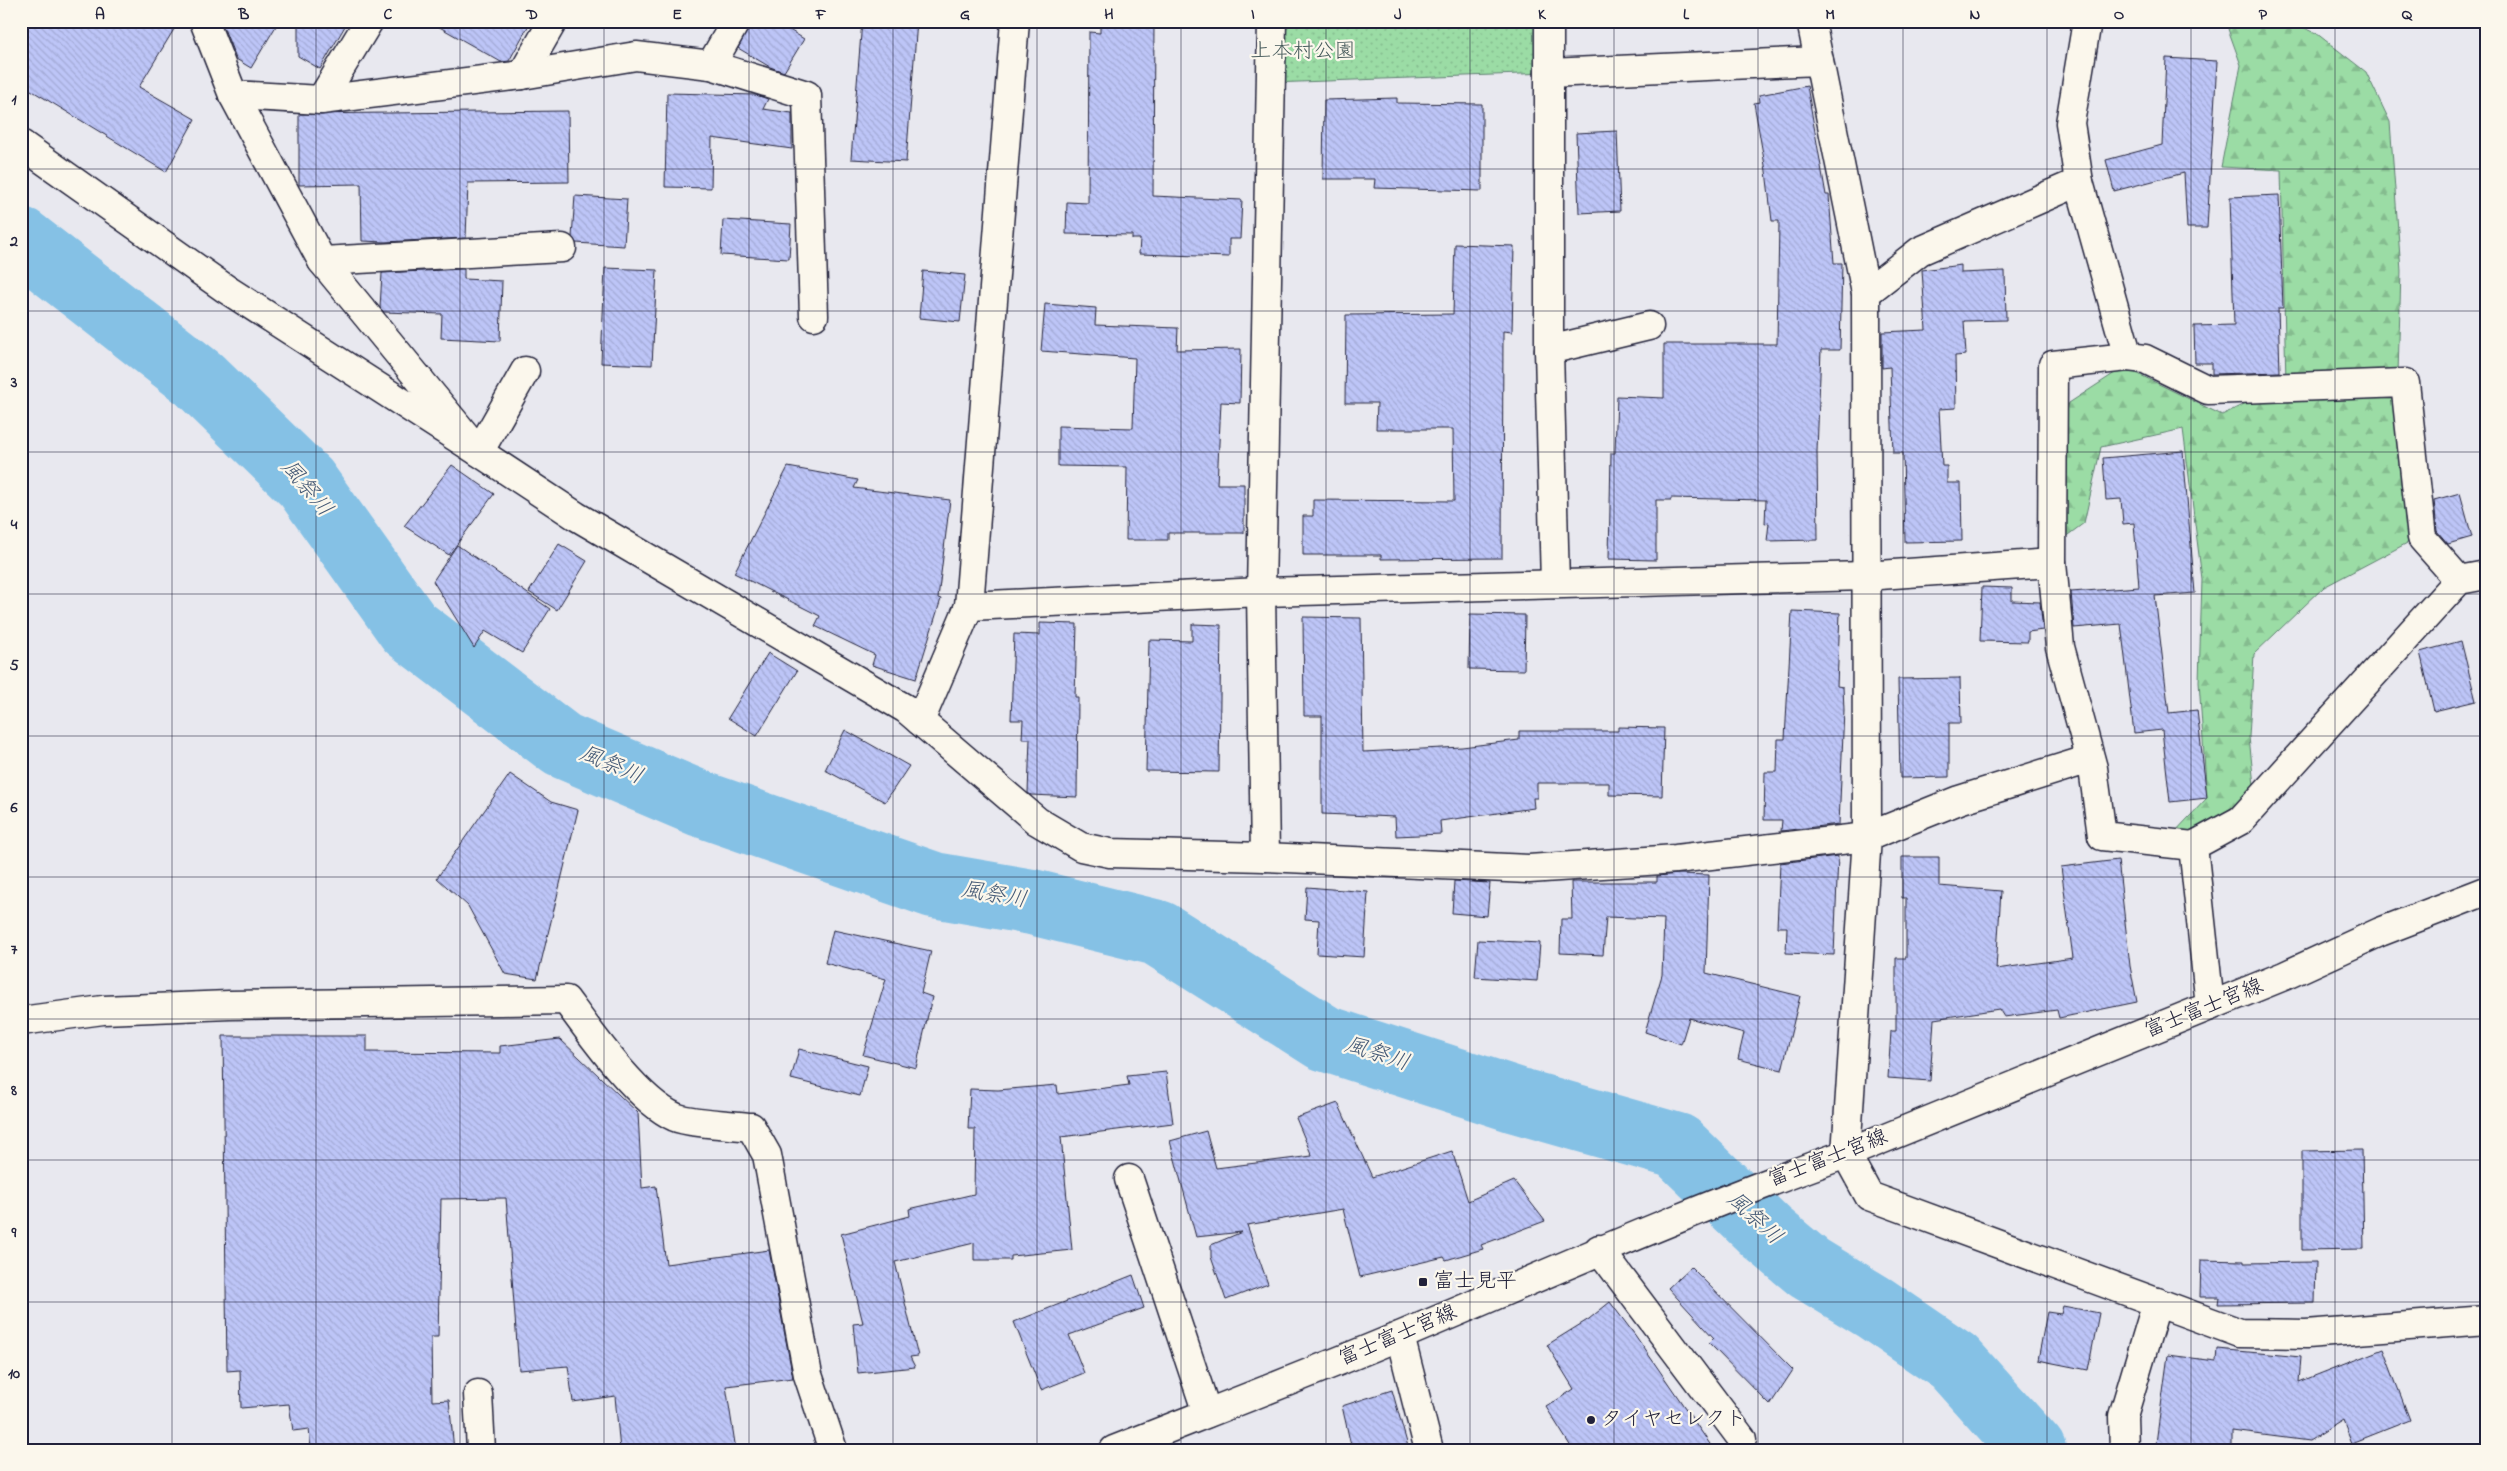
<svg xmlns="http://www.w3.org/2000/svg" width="2507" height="1471" font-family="'Indie Flower','Klee One',sans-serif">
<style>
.forest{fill:url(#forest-firs);stroke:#5e7f70}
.park{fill:url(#park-dots);stroke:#5e7f70}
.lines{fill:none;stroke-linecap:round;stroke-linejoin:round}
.river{stroke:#85c1e5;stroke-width:66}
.building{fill:url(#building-back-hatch);stroke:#22223b}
.minor-casing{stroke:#22223b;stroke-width:31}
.secondary-casing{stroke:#22223b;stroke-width:31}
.minor{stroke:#fbf7ec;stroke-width:28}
.secondary{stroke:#fbf7ec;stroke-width:28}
.grid{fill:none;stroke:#22223b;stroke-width:1;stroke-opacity:0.55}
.poi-dot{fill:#22223b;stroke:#fbf7ec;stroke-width:2}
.labels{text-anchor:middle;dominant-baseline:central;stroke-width:4.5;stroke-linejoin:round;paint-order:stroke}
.park-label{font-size:21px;fill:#465a5b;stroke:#fbf7ec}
.street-label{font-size:21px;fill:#22223b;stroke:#fbf7ec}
.poi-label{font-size:21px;fill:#22223b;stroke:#fbf7ec;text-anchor:start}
.water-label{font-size:22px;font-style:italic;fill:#455a76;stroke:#fbf7ec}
.neatline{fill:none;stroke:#22223b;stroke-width:2}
.grid-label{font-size:16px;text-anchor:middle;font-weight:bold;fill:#22223b}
</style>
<defs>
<pattern id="forest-firs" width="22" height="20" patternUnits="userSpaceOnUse" patternTransform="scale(1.25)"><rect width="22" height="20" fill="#9bdca5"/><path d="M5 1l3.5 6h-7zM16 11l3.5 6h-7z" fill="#85bc8f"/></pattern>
<pattern id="park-dots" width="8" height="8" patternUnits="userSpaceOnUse" patternTransform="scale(1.25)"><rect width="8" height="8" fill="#9bdca5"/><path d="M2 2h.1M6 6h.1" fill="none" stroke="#85bc8f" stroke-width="1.8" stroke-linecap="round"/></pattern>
<pattern id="building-back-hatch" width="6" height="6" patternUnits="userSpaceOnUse" patternTransform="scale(1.25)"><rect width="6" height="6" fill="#bdc5f7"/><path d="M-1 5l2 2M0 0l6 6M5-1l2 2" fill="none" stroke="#a2a9d5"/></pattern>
</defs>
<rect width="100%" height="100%" fill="#e8e8ef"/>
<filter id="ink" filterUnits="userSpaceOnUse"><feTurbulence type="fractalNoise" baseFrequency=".02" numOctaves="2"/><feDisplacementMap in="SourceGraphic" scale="10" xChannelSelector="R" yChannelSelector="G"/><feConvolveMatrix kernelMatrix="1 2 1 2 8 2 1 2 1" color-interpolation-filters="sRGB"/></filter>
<g filter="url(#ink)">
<!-- forest -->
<path class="forest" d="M 2237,21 L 2289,21 L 2316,33 L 2366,72 L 2390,122 L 2401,271 L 2398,374 L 2411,541 L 2324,587 L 2254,654 L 2249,737 L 2255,795 L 2220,837 L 2172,835 L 2207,798 L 2199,682 L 2202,579 L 2183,429 L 2101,447 L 2084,523 L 2060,541 L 2050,468 L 2069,403 L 2124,367 L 2222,415 L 2286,383 L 2281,170 L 2221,167 L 2241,65 L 2228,29 Z"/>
<!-- park -->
<path class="park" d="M 1272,21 L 1549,21 L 1549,73 L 1271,83 Z"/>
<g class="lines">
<!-- river -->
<path class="river" d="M 21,240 L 199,379 L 306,483 L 409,628 L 562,745 L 701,804 L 934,885 L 1032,902 L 1158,933 L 1324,1038 L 1516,1100 L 1677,1146 L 1767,1233 L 1809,1268 L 1875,1308 L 1954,1362 L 2033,1450"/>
</g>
<!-- building -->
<g class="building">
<path d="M 21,21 L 179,21 L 139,87 L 195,119 L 166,172 L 21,84 Z"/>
<path d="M 221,21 L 279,21 L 251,68 L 236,59 Z"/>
<path d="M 298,21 L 348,21 L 320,69 L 298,56 Z"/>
<path d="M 429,21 L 531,21 L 509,61 L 501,62 Z"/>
<path d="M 702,21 L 718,21 L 714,28 Z"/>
<path d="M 752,21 L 775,21 L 804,39 L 784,72 L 770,67 L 738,48 Z"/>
<path d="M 862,21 L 917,21 L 906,162 L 851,159 Z"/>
<path d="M 1100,21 L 1154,21 L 1153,196 L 1242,200 L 1240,239 L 1229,239 L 1229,257 L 1139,254 L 1140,239 L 1132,239 L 1132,235 L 1066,234 L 1067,202 L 1088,203 L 1089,32 L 1100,33 Z"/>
<path d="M 2166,58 L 2217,61 L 2207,228 L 2187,228 L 2184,173 L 2114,191 L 2106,160 L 2162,145 Z"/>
<path d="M 1807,86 L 1826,195 L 1829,195 L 1834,263 L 1842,263 L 1840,350 L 1821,350 L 1817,451 L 1818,540 L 1767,541 L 1769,523 L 1765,524 L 1766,500 L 1671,498 L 1671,500 L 1656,500 L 1656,560 L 1609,559 L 1611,453 L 1615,453 L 1617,396 L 1664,398 L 1664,344 L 1777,344 L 1779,221 L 1772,221 L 1766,171 L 1754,103 L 1760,102 L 1759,95 Z"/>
<path d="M 667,93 L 756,95 L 768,99 L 763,109 L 792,113 L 792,149 L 712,138 L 711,188 L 665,187 Z"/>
<path d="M 1397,98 L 1397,103 L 1482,104 L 1482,191 L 1374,188 L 1375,179 L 1323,179 L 1324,100 Z"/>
<path d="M 568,111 L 569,182 L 468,183 L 466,238 L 384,242 L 362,241 L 361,184 L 299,185 L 299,114 Z"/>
<path d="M 1617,131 L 1620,211 L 1579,213 L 1576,133 Z"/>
<path d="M 2279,195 L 2283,308 L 2278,308 L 2280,372 L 2212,374 L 2212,363 L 2195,363 L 2194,326 L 2234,325 L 2230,197 Z"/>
<path d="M 575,196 L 627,199 L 624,246 L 576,243 L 572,237 Z"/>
<path d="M 723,220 L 791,224 L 789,259 L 721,255 Z"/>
<path d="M 1455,244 L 1514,246 L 1512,332 L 1503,331 L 1502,558 L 1381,559 L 1381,555 L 1303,555 L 1303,516 L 1313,516 L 1313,500 L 1454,501 L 1453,429 L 1376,429 L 1377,403 L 1345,403 L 1346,315 L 1453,314 Z"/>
<path d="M 1961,265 L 1961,273 L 2005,271 L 2006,320 L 1964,321 L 1966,355 L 1955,356 L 1956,408 L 1939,409 L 1942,466 L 1947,466 L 1947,483 L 1961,483 L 1962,541 L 1905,542 L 1903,453 L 1893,453 L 1890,367 L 1882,368 L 1882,332 L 1926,330 L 1922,270 Z"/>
<path d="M 605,268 L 657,270 L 652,365 L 601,363 Z"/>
<path d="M 464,269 L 464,279 L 502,281 L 500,341 L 441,338 L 442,314 L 384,312 L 380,308 L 382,273 Z"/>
<path d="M 923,271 L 965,275 L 960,322 L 919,318 Z"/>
<path d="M 1045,304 L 1096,308 L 1095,325 L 1178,328 L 1177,350 L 1241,349 L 1240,403 L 1221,402 L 1217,484 L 1244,484 L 1244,533 L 1168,533 L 1168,540 L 1126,540 L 1127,467 L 1058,466 L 1058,426 L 1133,428 L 1135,358 L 1041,351 Z"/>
<path d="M 2183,451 L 2195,593 L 2155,596 L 2169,713 L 2197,710 L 2207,798 L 2170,802 L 2162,730 L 2134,733 L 2121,624 L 2074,628 L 2071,592 L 2139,587 L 2134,523 L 2123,524 L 2121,499 L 2106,500 L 2103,458 Z"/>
<path d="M 452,465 L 494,494 L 449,555 L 404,526 Z"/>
<path d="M 788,467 L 858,480 L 854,488 L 950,500 L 938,598 L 941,599 L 916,679 L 872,665 L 875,655 L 815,626 L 820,616 L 734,573 Z"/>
<path d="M 2460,493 L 2472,537 L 2448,544 L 2437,531 L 2434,500 Z"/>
<path d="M 559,544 L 587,561 L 557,610 L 529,592 Z"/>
<path d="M 457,545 L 550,609 L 522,653 L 485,631 L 474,648 L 433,581 Z"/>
<path d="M 1982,587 L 2012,588 L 2012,601 L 2040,602 L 2043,630 L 2028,632 L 2028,642 L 1980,641 Z"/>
<path d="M 1792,611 L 1840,613 L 1837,686 L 1843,687 L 1844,710 L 1839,824 L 1781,831 L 1782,820 L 1764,820 L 1765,772 L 1777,772 L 1778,739 L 1785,739 Z"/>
<path d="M 1470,614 L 1525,615 L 1524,670 L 1469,669 Z"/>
<path d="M 1303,617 L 1361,618 L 1363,752 L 1462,747 L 1519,740 L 1519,731 L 1618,731 L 1618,727 L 1664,728 L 1662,796 L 1609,795 L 1609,783 L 1537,783 L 1537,798 L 1533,798 L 1534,808 L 1440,821 L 1441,834 L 1396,836 L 1395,817 L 1322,814 L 1322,716 L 1304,716 Z"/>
<path d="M 1040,623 L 1077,624 L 1075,697 L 1078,697 L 1077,797 L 1031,795 L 1028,793 L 1030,739 L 1022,739 L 1023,720 L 1011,720 L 1014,634 L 1040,635 Z"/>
<path d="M 1192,624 L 1221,625 L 1219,772 L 1146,771 L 1149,640 L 1192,641 Z"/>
<path d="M 2461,641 L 2476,701 L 2434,711 L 2420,652 Z"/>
<path d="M 768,653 L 797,671 L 757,736 L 728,718 Z"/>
<path d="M 1960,678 L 1961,723 L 1949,723 L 1949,777 L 1900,778 L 1898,679 Z"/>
<path d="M 845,730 L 909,766 L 885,802 L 825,770 Z"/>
<path d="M 510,774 L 551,802 L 578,810 L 537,979 L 505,974 L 468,906 L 437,878 Z"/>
<path d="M 1838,856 L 1834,955 L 1786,953 L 1787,927 L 1777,927 L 1780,863 Z"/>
<path d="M 1902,857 L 1939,857 L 1939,886 L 2001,891 L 1996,969 L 2073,958 L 2061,867 L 2118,860 L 2130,966 L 2137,1002 L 2059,1018 L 2057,1010 L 2004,1017 L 1999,1009 L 1934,1019 L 1930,1081 L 1888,1078 L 1891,1031 L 1896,1031 L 1896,958 L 1906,958 L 1906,898 L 1902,898 Z"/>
<path d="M 1679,874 L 1709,875 L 1706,973 L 1800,996 L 1782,1070 L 1738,1059 L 1744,1033 L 1689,1018 L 1681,1044 L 1645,1032 L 1662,975 L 1664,919 L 1606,917 L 1603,955 L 1560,953 L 1561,919 L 1572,919 L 1571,882 L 1657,882 L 1657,876 Z"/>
<path d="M 1454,881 L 1490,883 L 1487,916 L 1452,913 Z"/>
<path d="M 1307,887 L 1368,892 L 1364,957 L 1317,954 L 1319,920 L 1305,919 Z"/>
<path d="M 833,930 L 931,951 L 921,993 L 932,997 L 916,1068 L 863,1055 L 886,979 L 825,963 Z"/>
<path d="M 1478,940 L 1540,943 L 1537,981 L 1475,977 Z"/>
<path d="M 223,1036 L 367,1036 L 367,1052 L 500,1053 L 500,1046 L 560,1039 L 638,1113 L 642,1188 L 656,1186 L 666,1264 L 769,1250 L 793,1378 L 726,1386 L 736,1450 L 620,1450 L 615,1396 L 573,1402 L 568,1366 L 519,1370 L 506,1198 L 441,1199 L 438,1337 L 431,1337 L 432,1401 L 449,1400 L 454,1450 L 311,1450 L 309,1429 L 293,1431 L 289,1404 L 241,1408 L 240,1370 L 227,1371 Z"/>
<path d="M 799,1049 L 868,1066 L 860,1096 L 791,1079 Z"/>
<path d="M 1166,1072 L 1173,1123 L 1061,1137 L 1072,1250 L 1011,1256 L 1011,1260 L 974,1260 L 974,1243 L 895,1262 L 918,1356 L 910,1357 L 915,1367 L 858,1373 L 853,1324 L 863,1323 L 841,1234 L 910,1216 L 909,1209 L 974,1194 L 975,1129 L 968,1129 L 970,1089 L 998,1090 L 1057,1085 L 1058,1094 L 1129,1085 L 1127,1076 Z"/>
<path d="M 1338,1103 L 1372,1177 L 1452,1151 L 1468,1201 L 1514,1181 L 1545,1221 L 1481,1245 L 1483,1249 L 1446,1260 L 1444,1257 L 1360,1277 L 1343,1209 L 1247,1225 L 1268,1284 L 1226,1300 L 1211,1257 L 1211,1245 L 1242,1232 L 1196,1237 L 1170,1141 L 1206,1131 L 1216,1168 L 1312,1156 L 1296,1118 Z"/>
<path d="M 2362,1150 L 2364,1249 L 2302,1250 L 2302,1151 Z"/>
<path d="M 2201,1260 L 2244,1261 L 2244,1263 L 2316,1262 L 2315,1303 L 2218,1304 L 2219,1297 L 2200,1297 Z"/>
<path d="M 1691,1267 L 1793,1370 L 1770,1405 L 1709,1343 L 1714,1338 L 1668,1288 Z"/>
<path d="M 1133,1275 L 1144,1308 L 1069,1335 L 1084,1373 L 1041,1390 L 1014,1322 Z"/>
<path d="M 1610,1302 L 1635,1335 L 1714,1450 L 1573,1450 L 1546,1407 L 1574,1389 L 1547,1345 L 1589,1319 Z"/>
<path d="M 2063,1306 L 2099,1313 L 2088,1370 L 2038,1360 L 2047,1312 L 2061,1314 Z"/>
<path d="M 2217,1349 L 2301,1357 L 2299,1382 L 2383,1349 L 2410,1420 L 2352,1443 L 2343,1420 L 2309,1441 L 2232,1431 L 2232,1450 L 2176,1450 L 2156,1443 L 2168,1355 L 2216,1361 Z"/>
<path d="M 1392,1390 L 1409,1450 L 1352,1450 L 1342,1406 Z"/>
</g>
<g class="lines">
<!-- minor casing -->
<g class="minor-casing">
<g id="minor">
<path d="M 204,21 L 233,95 L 322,261 L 479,452 L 576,516 L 906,709 L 1037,821 L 1081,847 L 1110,853 L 1265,857 L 1529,869 L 1676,859 L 1867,837 L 1959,800 L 2090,759"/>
<path d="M 1549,21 L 1549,350 L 1555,584"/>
<path d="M 1811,21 L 1866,293 L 1867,837 L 1846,1154 L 1869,1196 L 2240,1333 L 2306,1334 L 2486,1320"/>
<path d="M 2087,21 L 2070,123 L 2079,182 L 2128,357"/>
<path d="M 711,65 L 736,21"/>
<path d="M 1549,73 L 1819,61"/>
<path d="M 522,75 L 553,21"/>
<path d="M 233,95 L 321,100 L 522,75 L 636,56 L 711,65 L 807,95 L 814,316"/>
<path d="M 321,100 L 369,21"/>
<path d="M 21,144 L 226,289 L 479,452 L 525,371"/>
<path d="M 322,261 L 562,248"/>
<path d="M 1866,293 L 1920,251 L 2079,182"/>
<path d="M 1549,350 L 1649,326"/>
<path d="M 969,606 L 1261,592 L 1865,576 L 2052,563"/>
<path d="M 920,721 L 969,606 L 1015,21"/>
<path d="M 2193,846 L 2102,836 L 2093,768 L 2060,647 L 2052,563 L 2053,365 L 2128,357 L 2145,359 L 2208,390 L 2405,383 L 2422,538 L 2459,580"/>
<path d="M 1265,857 L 1261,592 L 1272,21"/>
<path d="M 2210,1006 L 2193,846 L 2241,820 L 2459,580 L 2486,575"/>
<path d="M 21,1021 L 103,1010 L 229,1005 L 566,1000 C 591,1034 638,1101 675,1117 C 688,1123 734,1125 751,1127 L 767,1155 L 808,1375 L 833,1450"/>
<path d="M 1129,1179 L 1207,1413"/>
<path d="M 1599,1249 L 1742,1439"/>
<path d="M 1400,1336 L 1429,1450"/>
<path d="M 478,1394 L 481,1450"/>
<path d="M 2124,1450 L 2123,1416 L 2157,1302"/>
</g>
</g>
<!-- secondary casing -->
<g class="secondary-casing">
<path id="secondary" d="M 1114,1450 C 1210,1412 1307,1375 1402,1335 C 1549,1273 1695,1208 1846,1154 L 2284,976 L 2380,932 L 2486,891"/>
</g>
<!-- minor -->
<use href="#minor" class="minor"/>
<!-- secondary -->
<use href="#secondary" class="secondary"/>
</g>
</g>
<!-- grid -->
<path class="grid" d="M 172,21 L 172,1450M 316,21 L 316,1450M 460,21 L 460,1450M 604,21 L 604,1450M 749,21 L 749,1450M 893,21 L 893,1450M 1037,21 L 1037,1450M 1181,21 L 1181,1450M 1326,21 L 1326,1450M 1470,21 L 1470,1450M 1614,21 L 1614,1450M 1758,21 L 1758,1450M 1903,21 L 1903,1450M 2047,21 L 2047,1450M 2191,21 L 2191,1450M 2335,21 L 2335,1450M 21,169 L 2486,169M 21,311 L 2486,311M 21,452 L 2486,452M 21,594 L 2486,594M 21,736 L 2486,736M 21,877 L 2486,877M 21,1019 L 2486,1019M 21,1160 L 2486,1160M 21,1302 L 2486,1302"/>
<!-- markers -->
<g class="poi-dot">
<rect x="1418" y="1277" width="10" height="10" rx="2.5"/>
<circle cx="1591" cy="1420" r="5"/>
</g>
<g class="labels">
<!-- park labels -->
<g class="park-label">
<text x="1303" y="52">上本村公園</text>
</g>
<!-- street labels -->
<g class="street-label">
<text transform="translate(2204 1009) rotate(-22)">富士富士宮線</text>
<text transform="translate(1828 1159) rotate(-21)">富士富士宮線</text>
<text transform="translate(1398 1336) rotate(-23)">富士富士宮線</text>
</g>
<!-- poi labels -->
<g class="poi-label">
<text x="1433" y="1282">富士見平</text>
<text x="1601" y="1420">タイヤセレクト</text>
</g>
<!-- water labels -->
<g class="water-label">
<text transform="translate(306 489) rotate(50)">風祭川</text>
<text transform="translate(611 766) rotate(23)">風祭川</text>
<text transform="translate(994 896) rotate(10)">風祭川</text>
<text transform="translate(1377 1055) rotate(18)">風祭川</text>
<text transform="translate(1754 1219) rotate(43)">風祭川</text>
</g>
</g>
<!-- margin -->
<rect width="2507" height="1471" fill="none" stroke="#fbf7ec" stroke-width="55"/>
<rect x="28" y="28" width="2452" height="1416" class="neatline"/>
<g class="grid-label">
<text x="100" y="19">A</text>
<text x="244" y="19">B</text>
<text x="388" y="19">C</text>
<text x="532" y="19">D</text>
<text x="677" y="19">E</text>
<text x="821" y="19">F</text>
<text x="965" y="19">G</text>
<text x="1109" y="19">H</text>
<text x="1253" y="19">I</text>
<text x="1398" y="19">J</text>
<text x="1542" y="19">K</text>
<text x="1686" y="19">L</text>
<text x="1830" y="19">M</text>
<text x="1975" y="19">N</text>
<text x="2119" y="19">O</text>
<text x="2263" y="19">P</text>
<text x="2407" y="19">Q</text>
<text x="14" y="104">1</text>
<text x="14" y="246">2</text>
<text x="14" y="387">3</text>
<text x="14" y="529">4</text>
<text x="14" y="670">5</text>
<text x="14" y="812">6</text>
<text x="14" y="954">7</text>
<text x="14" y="1095">8</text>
<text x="14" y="1237">9</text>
<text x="14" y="1378">10</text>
</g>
</svg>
